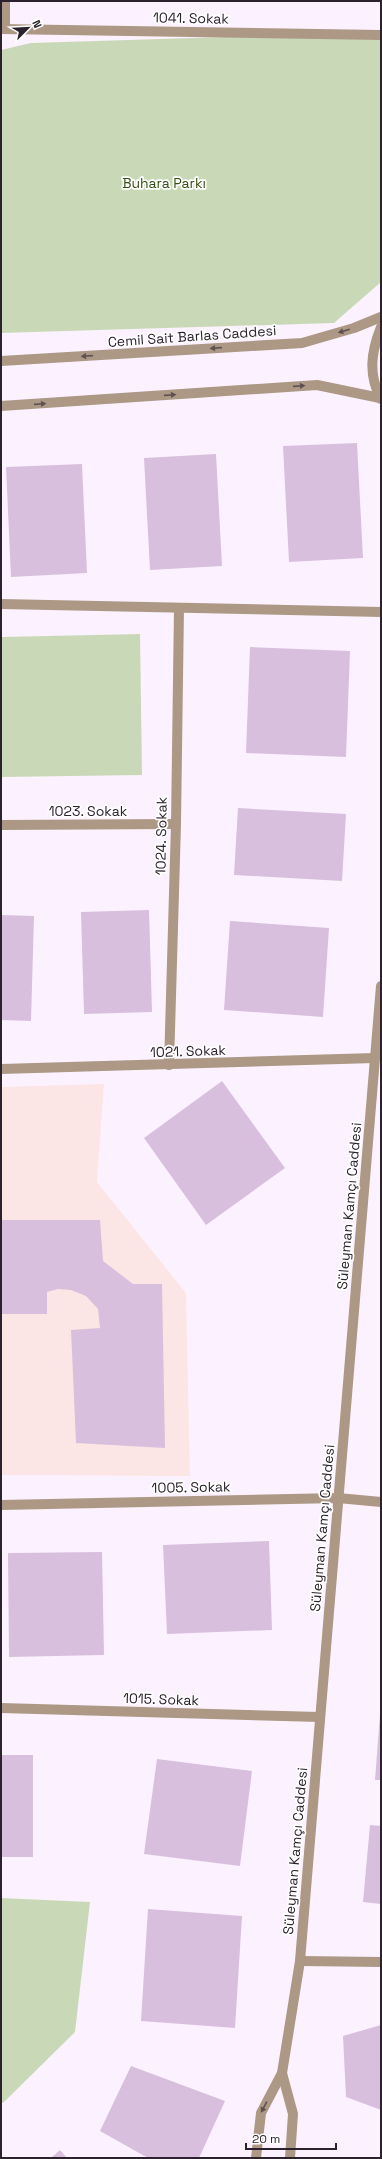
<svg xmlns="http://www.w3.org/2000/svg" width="382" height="2159" font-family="'Space Grotesk',sans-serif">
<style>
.education{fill:#fce6e5}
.green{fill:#c9d9b8}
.building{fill:#d8bfde}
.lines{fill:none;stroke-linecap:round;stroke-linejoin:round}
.minor{stroke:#ac9885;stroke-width:10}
.tertiary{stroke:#ac9885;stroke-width:10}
.oneway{fill:#5f5151}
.labels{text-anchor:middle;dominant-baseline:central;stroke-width:3.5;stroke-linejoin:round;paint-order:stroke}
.street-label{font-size:14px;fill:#2c222e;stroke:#fff}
.park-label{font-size:14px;fill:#374d12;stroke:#fff}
</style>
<rect width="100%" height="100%" fill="#fcf2ff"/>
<!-- education -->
<path class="education" d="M 104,1084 L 97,1182 L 186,1293 L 190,1476 L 1,1475 L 1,1087 Z"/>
<!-- green -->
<g class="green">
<path d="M 381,32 L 381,282 L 334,323 L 1,333 L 1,50 L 31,43 Z"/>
<path d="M 140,634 L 142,775 L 2,777 L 1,637 Z"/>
<path d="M 1,1898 L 90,1902 L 75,2032 L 3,2103 L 1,2102 Z"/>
</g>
<!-- building -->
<g class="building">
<path d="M 357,443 L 363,558 L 289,562 L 283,446 Z"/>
<path d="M 216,454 L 222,566 L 150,570 L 144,458 Z"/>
<path d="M 82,464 L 87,573 L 11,577 L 6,467 Z"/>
<path d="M 250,647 L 350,651 L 346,757 L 246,753 Z"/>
<path d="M 238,808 L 346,814 L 342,881 L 234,875 Z"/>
<path d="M 149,910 L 152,1012 L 84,1014 L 81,912 Z"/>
<path d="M 1,915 L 34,916 L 31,1021 L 1,1020 Z"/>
<path d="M 230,921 L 329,928 L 323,1017 L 224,1010 Z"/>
<path d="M 222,1081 L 285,1168 L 206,1225 L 144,1138 Z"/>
<path d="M 1,1220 L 100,1220 L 103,1261 L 133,1284 L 162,1284 L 165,1448 L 76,1443 L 71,1330 L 100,1328 L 98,1309 L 86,1296 L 71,1290 L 58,1289 L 47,1292 L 47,1314 L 1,1314 Z"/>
<path d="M 269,1541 L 272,1630 L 167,1634 L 163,1545 Z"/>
<path d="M 102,1552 L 104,1655 L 9,1657 L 8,1553 Z"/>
<path d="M 380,1714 L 381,1714 L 381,1780 L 375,1780 Z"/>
<rect x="1" y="1755" width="32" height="102"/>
<path d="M 157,1759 L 252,1771 L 240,1866 L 144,1854 Z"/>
<path d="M 370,1825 L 381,1826 L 381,1904 L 363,1902 Z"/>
<path d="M 148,1909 L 242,1916 L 235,2028 L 141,2021 Z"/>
<path d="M 381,2025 L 381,2110 L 346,2097 L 343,2036 Z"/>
<path d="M 131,2066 L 225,2101 L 199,2158 L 148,2158 L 100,2131 Z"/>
<path d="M 60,2150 L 67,2158 L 51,2158 Z"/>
</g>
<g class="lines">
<!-- minor -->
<g class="minor">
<path d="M 5,28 L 5,1"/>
<path d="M 1,29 L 381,35"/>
<path d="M 1,604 L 381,612"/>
<path d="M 1,825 L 176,824"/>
<path d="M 169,1065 L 176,824 L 179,608"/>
<path d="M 1,1069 L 375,1058"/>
<path d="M 1,1505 L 338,1498 L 381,1502"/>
<path d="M 1,1708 L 320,1717"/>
<path d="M 300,1961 L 381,1962"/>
</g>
<!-- tertiary -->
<g class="tertiary">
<path d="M 381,327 C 371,352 368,375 381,399"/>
<path d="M 1,361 L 302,343 L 354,328 L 381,317"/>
<path d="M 1,406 L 317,385 L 380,398"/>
<path d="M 282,2073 L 293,2114 L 290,2158"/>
<path d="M 256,2158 L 261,2113 L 282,2073 L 300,1961 L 381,986"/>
</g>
</g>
<!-- one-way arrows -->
<defs><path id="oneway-solid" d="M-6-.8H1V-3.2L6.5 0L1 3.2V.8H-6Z"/></defs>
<g class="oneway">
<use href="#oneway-solid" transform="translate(344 331) rotate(164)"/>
<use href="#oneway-solid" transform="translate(216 348) rotate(176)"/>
<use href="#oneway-solid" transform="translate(87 356) rotate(176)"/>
<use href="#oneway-solid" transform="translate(299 386) rotate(-4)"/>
<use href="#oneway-solid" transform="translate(170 395) rotate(-4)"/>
<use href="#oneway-solid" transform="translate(40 404) rotate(-4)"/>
<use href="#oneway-solid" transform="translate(264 2107) rotate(118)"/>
</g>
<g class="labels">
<!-- street labels -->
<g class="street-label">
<text transform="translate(191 18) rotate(1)">1041. Sokak</text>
<text transform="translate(192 336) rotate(-4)">Cemil Sait Barlas Caddesi</text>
<text x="88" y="811">1023. Sokak</text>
<text transform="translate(161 836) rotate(-89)">1024. Sokak</text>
<text transform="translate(188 1051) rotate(-2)">1021. Sokak</text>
<text transform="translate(349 1206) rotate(-85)">Süleyman Kamçı Caddesi</text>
<text transform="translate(191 1487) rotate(-1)">1005. Sokak</text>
<text transform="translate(322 1528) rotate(-85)">Süleyman Kamçı Caddesi</text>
<text transform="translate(161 1699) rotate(2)">1015. Sokak</text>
<text transform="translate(295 1851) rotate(-85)">Süleyman Kamçı Caddesi</text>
</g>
<!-- park labels -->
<g class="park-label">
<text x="164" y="183">Buhara Parkı</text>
</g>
</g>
<!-- border -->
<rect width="382" height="2159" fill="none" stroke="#2c222e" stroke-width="4"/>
<!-- north arrow -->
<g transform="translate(28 28) rotate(66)" stroke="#ffffff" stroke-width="3" paint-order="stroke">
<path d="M0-3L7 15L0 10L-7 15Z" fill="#2c222e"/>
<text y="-6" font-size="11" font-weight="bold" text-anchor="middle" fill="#2c222e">N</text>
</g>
<!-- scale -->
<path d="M246 2143v6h90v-6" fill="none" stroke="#2c222e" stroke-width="2"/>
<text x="252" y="2143" font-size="12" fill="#2c222e" stroke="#ffffff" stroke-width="3" paint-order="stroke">20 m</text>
</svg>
